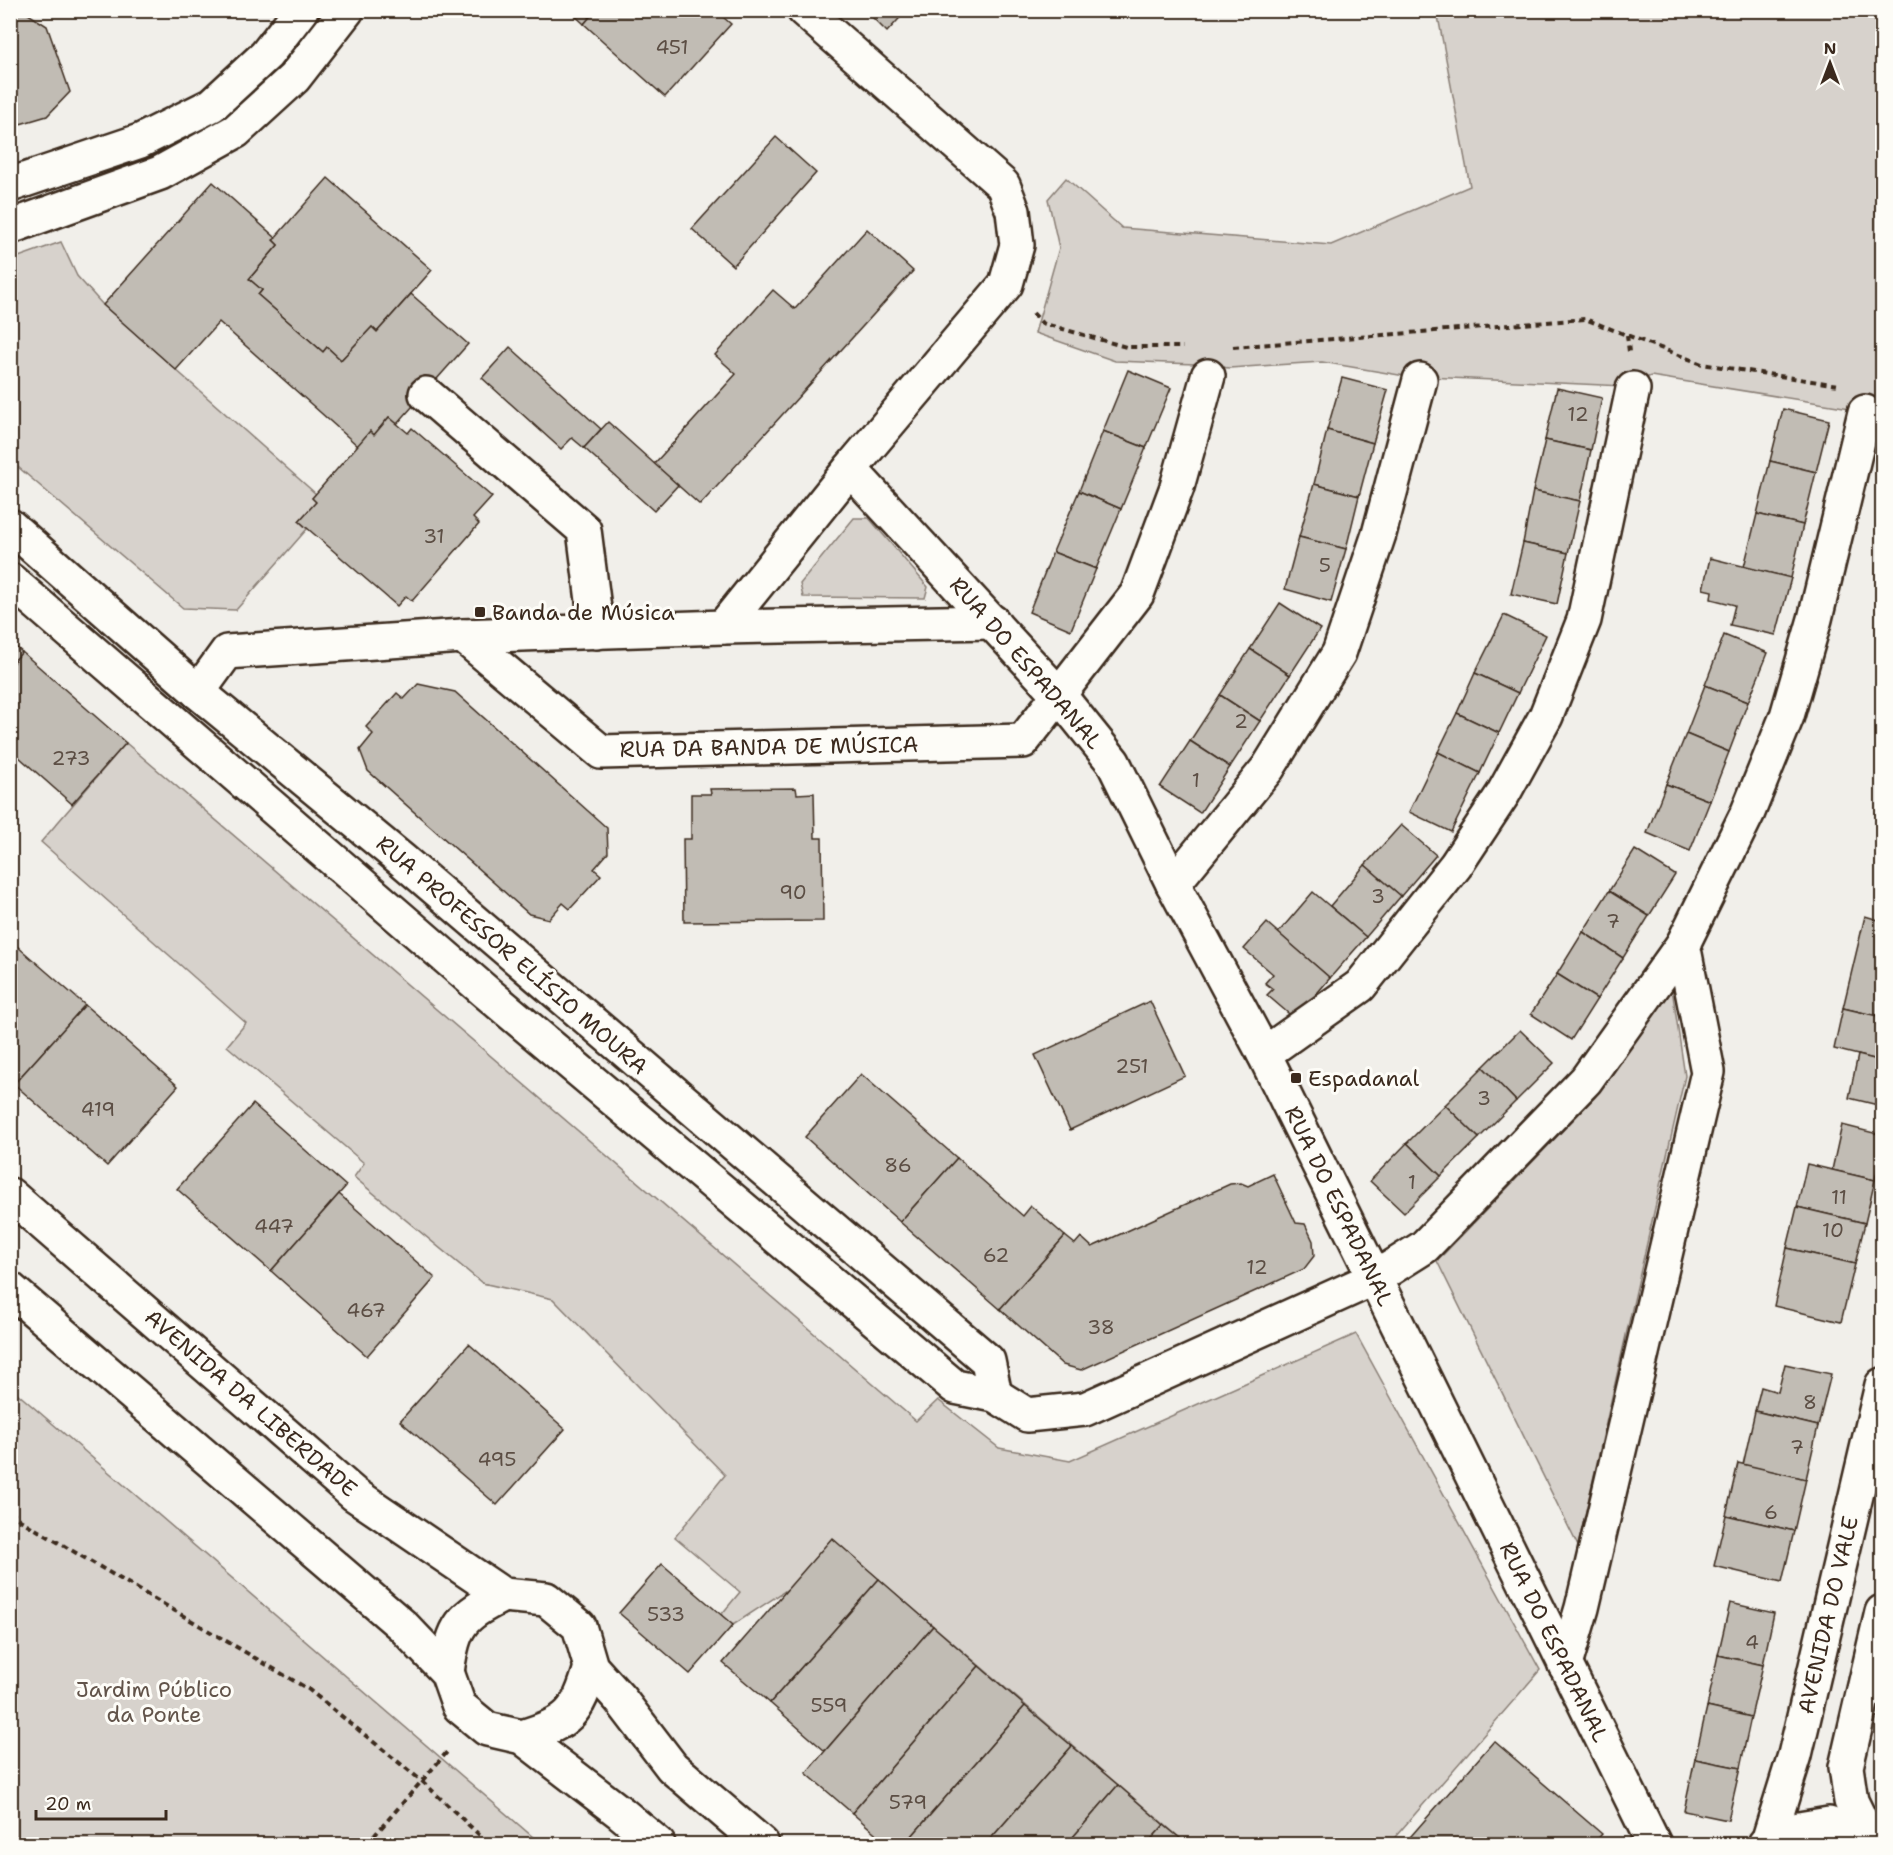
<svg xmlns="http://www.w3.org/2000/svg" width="1893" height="1855" font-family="'Shantell Sans',sans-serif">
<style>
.green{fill:#d7d2cc;stroke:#897e75;stroke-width:1.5}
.building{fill:#c1bcb4;stroke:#3b2a1e;stroke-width:1.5}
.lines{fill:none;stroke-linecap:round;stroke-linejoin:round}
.minor-casing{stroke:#3b2a1e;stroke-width:38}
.major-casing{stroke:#3b2a1e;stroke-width:38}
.path{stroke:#3b2a1e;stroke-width:4;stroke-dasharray:6 4.5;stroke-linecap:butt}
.minor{stroke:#fdfcf7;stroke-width:33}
.major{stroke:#fdfcf7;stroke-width:33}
.poi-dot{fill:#3b2a1e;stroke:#fdfcf7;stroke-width:2}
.labels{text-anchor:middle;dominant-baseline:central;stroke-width:6;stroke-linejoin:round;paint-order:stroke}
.number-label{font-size:20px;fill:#5c4e44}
.poi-label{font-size:22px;fill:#3b2a1e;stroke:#fdfcf7;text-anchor:start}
.street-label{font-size:22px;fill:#3b2a1e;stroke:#fdfcf7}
.park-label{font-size:22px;fill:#62544a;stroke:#fdfcf7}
</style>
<rect width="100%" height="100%" fill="#f1efea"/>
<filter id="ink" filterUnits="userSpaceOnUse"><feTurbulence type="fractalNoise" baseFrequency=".0167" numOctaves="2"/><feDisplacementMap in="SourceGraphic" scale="12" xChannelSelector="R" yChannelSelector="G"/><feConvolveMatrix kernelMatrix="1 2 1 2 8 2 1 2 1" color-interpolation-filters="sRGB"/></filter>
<g filter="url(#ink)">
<!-- green -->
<g class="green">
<path d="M 1437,11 L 1882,11 L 1882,407 L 1850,408 L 1651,376 L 1624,386 L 1405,376 L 1322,362 L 1229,368 L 1195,364 L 1115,361 L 1035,333 L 1059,248 L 1048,199 L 1066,178 L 1122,228 L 1331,245 L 1470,186 Z"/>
<path d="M 61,242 L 77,276 L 103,305 L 316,494 L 312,498 L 316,502 L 299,521 L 307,529 L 236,610 L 183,608 L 11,461 L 10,260 Z"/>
<path d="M 854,518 L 869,518 L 928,587 L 925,598 L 803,597 L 800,584 Z"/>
<path d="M 126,743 L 916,1421 L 938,1400 L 999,1448 L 1070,1461 L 1356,1334 L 1540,1670 L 1389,1844 L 1187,1844 L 832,1539 L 788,1589 L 733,1625 L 721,1615 L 740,1592 L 675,1537 L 725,1475 L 553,1299 L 482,1283 L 354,1177 L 364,1163 L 227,1046 L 246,1023 L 41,842 Z"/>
<path d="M 1672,989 L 1685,1076 L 1578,1546 L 1437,1261 L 1595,1097 Z"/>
<path d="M 10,1387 L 541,1844 L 11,1844 Z"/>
</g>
<!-- building -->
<g class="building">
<path d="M 10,10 L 22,10 L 47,26 L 70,92 L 47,116 L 10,127 Z"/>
<path d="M 569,10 L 596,10 L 584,24 Z"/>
<path d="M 596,10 L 715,10 L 731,24 L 665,97 L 584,24 Z"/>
<path d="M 865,10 L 907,10 L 887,32 Z"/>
<path d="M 776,137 L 816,173 L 733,266 L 692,229 Z"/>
<path d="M 328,178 L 432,270 L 377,332 L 372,327 L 341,360 L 327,347 L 323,352 L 258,295 L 262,290 L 249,279 L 278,245 L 273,240 Z"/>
<path d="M 213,182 L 276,238 L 273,240 L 278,245 L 249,279 L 262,290 L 258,295 L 323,352 L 327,347 L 341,360 L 372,327 L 377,332 L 411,294 L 468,344 L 397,424 L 389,417 L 374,435 L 370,431 L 358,446 L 219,322 L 176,370 L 103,305 Z"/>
<path d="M 867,229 L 913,271 L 700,505 L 654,464 L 736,374 L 715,355 L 773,290 L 795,309 Z"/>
<path d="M 510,347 L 601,429 L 584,448 L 572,438 L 561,449 L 482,378 Z"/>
<path d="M 1128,370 L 1171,388 L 1146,448 L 1103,431 Z"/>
<path d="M 1342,378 L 1388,390 L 1373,443 L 1327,430 Z"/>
<path d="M 1557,388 L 1602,398 L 1591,450 L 1545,440 Z"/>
<path d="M 1783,409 L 1829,420 L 1816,472 L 1770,461 Z"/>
<path d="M 389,417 L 408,433 L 412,428 L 492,497 L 473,518 L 479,524 L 412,601 L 406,596 L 397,606 L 299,521 L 316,502 L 312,498 L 370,431 L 374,435 Z"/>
<path d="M 608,422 L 678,485 L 654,511 L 584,448 Z"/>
<path d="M 1327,430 L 1373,443 L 1359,496 L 1314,484 Z"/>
<path d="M 1103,431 L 1146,448 L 1121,509 L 1079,491 Z"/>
<path d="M 1545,440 L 1591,450 L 1580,501 L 1533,491 Z"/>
<path d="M 1770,461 L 1816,472 L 1803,525 L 1757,514 Z"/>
<path d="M 1314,484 L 1359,496 L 1346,549 L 1299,537 Z"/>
<path d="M 1079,491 L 1121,509 L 1096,569 L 1053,552 Z"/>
<path d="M 1533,491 L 1580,501 L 1568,553 L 1523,543 Z"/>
<path d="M 1757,514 L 1803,525 L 1791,578 L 1744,567 Z"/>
<path d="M 1299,537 L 1346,549 L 1331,602 L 1285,589 Z"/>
<path d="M 1523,543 L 1568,553 L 1557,604 L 1511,594 Z"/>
<path d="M 1053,552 L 1096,569 L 1071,630 L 1029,612 Z"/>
<path d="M 1710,558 L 1791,578 L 1776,635 L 1730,625 L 1735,605 L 1711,599 L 1712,591 L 1703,589 Z"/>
<path d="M 1280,603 L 1320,629 L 1290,675 L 1250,649 Z"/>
<path d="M 1504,615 L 1546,635 L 1518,693 L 1475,673 Z"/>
<path d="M 1724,635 L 1768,653 L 1748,702 L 1705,685 Z"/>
<path d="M 10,642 L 22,652 L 10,666 Z"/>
<path d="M 1250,649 L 1290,675 L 1260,721 L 1220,695 Z"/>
<path d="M 22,652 L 126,743 L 72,804 L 10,749 L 10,666 Z"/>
<path d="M 1475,673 L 1518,693 L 1499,733 L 1457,713 Z"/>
<path d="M 418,684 L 455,692 L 607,828 L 608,853 L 594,869 L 601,875 L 570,909 L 563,903 L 549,919 L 529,914 L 368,771 L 360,750 L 373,734 L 366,727 L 397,693 L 404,699 Z"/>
<path d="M 1705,685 L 1748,702 L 1729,752 L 1686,734 Z"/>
<path d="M 1220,695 L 1260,721 L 1230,767 L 1190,741 Z"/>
<path d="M 1457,713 L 1499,733 L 1480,773 L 1438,752 Z"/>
<path d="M 1686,734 L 1729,752 L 1710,801 L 1666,784 Z"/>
<path d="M 1190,741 L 1230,767 L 1200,813 L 1160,787 Z"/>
<path d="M 1438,752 L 1480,773 L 1451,832 L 1409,812 Z"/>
<path d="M 1666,784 L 1710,801 L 1690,851 L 1647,833 Z"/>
<path d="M 796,788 L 797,794 L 814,793 L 815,838 L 822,838 L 823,921 L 684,922 L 683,839 L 691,839 L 691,794 L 711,794 L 710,789 Z"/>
<path d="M 1401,825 L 1436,855 L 1401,896 L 1365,865 Z"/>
<path d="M 1635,850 L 1675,875 L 1649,916 L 1609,891 Z"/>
<path d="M 1365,865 L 1401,896 L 1366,937 L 1330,906 Z"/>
<path d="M 1609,891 L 1649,916 L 1623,958 L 1583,932 Z"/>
<path d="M 1313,892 L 1366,937 L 1330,978 L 1278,933 Z"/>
<path d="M 1865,916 L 1882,921 L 1882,1017 L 1843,1008 Z"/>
<path d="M 1267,923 L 1330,978 L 1295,1019 L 1267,995 L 1273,989 L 1265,983 L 1273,974 L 1244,949 Z"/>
<path d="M 1583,932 L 1623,958 L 1597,999 L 1557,974 Z"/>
<path d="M 10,940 L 85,1005 L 14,1084 L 10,1081 Z"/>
<path d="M 1557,974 L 1597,999 L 1571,1040 L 1531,1014 Z"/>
<path d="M 1150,1001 L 1185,1076 L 1070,1130 L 1035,1055 Z"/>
<path d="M 85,1005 L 178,1086 L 107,1166 L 14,1084 Z"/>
<path d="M 1843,1008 L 1882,1017 L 1882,1061 L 1834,1049 Z"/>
<path d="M 1520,1030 L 1554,1063 L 1516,1101 L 1483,1067 Z"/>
<path d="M 1858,1055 L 1882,1061 L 1882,1106 L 1849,1098 Z"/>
<path d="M 1483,1067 L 1516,1101 L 1479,1138 L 1445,1105 Z"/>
<path d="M 861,1074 L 957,1158 L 900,1222 L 805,1137 Z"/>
<path d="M 253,1104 L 346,1186 L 271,1271 L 177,1189 Z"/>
<path d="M 1445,1105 L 1479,1138 L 1441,1176 L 1407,1143 Z"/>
<path d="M 1842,1125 L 1882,1135 L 1882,1149 L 1875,1180 L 1832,1170 Z"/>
<path d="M 1407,1143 L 1441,1176 L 1404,1213 L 1370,1181 Z"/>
<path d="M 957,1158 L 1023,1216 L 1031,1206 L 1065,1236 L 1000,1309 L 900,1222 Z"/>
<path d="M 1807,1164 L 1875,1180 L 1865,1223 L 1797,1207 Z"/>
<path d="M 1273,1174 L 1296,1223 L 1305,1224 L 1313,1241 L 1314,1256 L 1304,1269 L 1081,1370 L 1063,1365 L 1000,1309 L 1065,1236 L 1075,1244 L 1081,1237 L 1092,1247 L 1230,1184 L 1241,1183 L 1248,1186 Z"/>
<path d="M 339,1194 L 435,1278 L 367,1356 L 271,1271 Z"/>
<path d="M 1797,1207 L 1865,1223 L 1855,1264 L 1787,1248 Z"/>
<path d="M 1787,1248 L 1855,1264 L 1841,1322 L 1774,1306 Z"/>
<path d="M 469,1344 L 565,1429 L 497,1505 L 400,1421 Z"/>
<path d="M 1785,1364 L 1831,1374 L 1818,1426 L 1755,1411 L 1761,1387 L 1778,1392 Z"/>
<path d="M 1755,1411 L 1818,1426 L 1806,1479 L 1743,1465 Z"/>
<path d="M 1738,1463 L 1806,1479 L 1794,1531 L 1726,1515 Z"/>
<path d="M 1726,1515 L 1794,1531 L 1782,1582 L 1714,1566 Z"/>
<path d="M 832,1538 L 879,1579 L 770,1703 L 723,1663 Z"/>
<path d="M 662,1564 L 733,1625 L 690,1674 L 619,1613 Z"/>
<path d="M 879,1579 L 933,1626 L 825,1751 L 770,1703 Z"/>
<path d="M 1730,1603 L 1774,1613 L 1763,1665 L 1718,1655 Z"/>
<path d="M 933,1626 L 979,1666 L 852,1813 L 806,1773 Z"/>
<path d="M 1718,1655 L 1763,1665 L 1751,1717 L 1707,1707 Z"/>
<path d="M 979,1666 L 1025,1706 L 905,1844 L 888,1844 L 852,1813 Z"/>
<path d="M 1025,1706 L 1072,1746 L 986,1844 L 905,1844 Z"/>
<path d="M 1707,1707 L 1751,1717 L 1740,1768 L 1695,1759 Z"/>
<path d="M 1494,1741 L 1602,1834 L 1593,1844 L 1404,1844 Z"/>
<path d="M 1072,1746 L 1118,1785 L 1067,1844 L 986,1844 Z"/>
<path d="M 1695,1759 L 1740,1768 L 1728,1820 L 1684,1811 Z"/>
<path d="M 1118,1785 L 1164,1825 L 1147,1844 L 1067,1844 Z"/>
<path d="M 1164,1825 L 1187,1844 L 1147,1844 Z"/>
</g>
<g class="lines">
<!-- minor casing -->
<g class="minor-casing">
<g id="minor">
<path d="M 10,185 L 140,141 L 212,105 L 266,55 L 301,10"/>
<path d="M 10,227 L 160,173 L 236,131 L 294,78 L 347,10"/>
<path d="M 426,394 L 584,530 L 597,632"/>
<path d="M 850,469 L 1059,695 L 1113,762 L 1173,884 L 1264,1054 L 1654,1844"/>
<path d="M 10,526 L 198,692 L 402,860 L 988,1361 L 995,1395"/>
<path d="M 10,580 L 486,992 L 955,1387 L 995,1395 L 1027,1415 L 1085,1409 L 1375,1278 L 1424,1247 L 1586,1080 L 1683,944 L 1748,812 L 1787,716 L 1815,619 L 1865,412"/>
<path d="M 723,627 L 850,469 L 1006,284 L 1017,245 L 1013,211 L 1003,185 L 804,10"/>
<path d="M 463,636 L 601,752 L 1023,741 L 1137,594 L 1177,487 L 1208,376"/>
<path d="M 198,692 L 227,652 L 463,636 L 723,627 L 993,622"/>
<path d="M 1173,884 L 1268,768 L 1339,653 L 1379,534 L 1420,380"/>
<path d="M 1264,1054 L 1360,986 L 1456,865 L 1503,794 L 1546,716 L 1584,620 L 1633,389"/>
<path d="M 1565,1665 L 1582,1608 L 1708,1072 L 1683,944"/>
</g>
</g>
<!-- major casing -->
<g class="major-casing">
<g id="major">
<path d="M 10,1195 L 354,1494 L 503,1595 L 546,1599 L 579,1626 L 591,1667 L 620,1699 L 672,1767 L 762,1844"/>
<path d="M 10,1289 L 403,1626 L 447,1672 L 459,1706 L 487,1729 L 522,1737 L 621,1813 L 658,1844"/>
<path d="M 447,1672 C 454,1624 460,1617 503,1595"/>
<path d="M 522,1737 C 569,1722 577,1715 591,1667"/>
<path d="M 1768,1842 L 1795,1755 L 1882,1385"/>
<path d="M 1765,1844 L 1799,1829 L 1829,1824 L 1866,1837"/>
<path d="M 1872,1844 L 1851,1801 L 1846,1767 L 1882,1612"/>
</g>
</g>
<!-- path -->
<g class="path">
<path d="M 1033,313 L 1042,323 L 1126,347 L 1183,347"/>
<path d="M 1627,335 L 1629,352"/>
<path d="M 1233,347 L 1585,319 L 1702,364 L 1838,385"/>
<path d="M 10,1511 L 20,1520 L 308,1689 L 423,1782 L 489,1844"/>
<path d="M 367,1844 L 447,1752"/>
</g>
<!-- minor -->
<use href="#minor" class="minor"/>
<!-- major -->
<use href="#major" class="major"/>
</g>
</g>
<!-- markers -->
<g class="poi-dot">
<rect x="474" y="606" width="12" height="12" rx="3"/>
<rect x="1290" y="1072" width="12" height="12" rx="3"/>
</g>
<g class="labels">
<!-- number labels -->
<g class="number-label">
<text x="672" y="47">451</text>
<text x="1578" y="414">12</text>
<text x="434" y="536">31</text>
<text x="1325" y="565">5</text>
<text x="1241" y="721">2</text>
<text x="71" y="758">273</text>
<text x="1196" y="780">1</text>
<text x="793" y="892">90</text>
<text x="1378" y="896">3</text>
<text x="1613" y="921">7</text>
<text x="1132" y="1066">251</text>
<text x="1484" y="1098">3</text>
<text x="98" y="1109">419</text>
<text x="898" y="1165">86</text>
<text x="1412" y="1182">1</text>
<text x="1839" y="1197">11</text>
<text x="274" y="1226">447</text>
<text x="1833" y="1230">10</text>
<text x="996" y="1255">62</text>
<text x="1257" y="1267">12</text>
<text x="366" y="1310">467</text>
<text x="1101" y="1327">38</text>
<text x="1810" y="1402">8</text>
<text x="1797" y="1447">7</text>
<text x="497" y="1459">495</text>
<text x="1771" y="1512">6</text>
<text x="666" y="1614">533</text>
<text x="1752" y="1642">4</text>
<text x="829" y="1705">559</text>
<text x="908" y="1802">579</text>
</g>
<!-- poi labels -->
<g class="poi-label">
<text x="492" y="612">Banda de Música</text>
<text x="1308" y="1078">Espadanal</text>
</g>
<!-- street labels -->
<g class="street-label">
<text transform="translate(1026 663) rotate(49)">RUA DO ESPADANAL</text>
<text transform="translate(769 747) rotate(-1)">RUA DA BANDA DE MÚSICA</text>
<text transform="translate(512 955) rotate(41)">RUA PROFESSOR ELÍSIO MOURA</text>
<text transform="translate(1339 1206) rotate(64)">RUA DO ESPADANAL</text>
<text transform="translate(251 1403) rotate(41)">AVENIDA DA LIBERDADE</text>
<text transform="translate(1828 1615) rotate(-77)">AVENIDA DO VALE</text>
<text transform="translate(1554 1642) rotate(64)">RUA DO ESPADANAL</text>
</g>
<!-- park labels -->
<g class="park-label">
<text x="154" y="1689">Jardim Público<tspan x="154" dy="25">da Ponte</tspan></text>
</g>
</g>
<!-- margin -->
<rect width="1893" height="1855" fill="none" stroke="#fdfcf7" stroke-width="36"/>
<rect x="18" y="18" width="1857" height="1819" fill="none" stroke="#3b2a1e" stroke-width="2" filter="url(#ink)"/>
<!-- north arrow -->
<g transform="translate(1830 63)" stroke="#fdfcf7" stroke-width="4.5" paint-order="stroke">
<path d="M0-4.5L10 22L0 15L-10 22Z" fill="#3b2a1e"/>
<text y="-9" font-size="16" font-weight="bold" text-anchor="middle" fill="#3b2a1e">N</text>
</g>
<!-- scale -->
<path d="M36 1810v9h130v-9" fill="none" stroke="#3b2a1e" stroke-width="3"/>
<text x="45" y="1810" font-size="18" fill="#3b2a1e" stroke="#fdfcf7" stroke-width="4.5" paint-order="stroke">20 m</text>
</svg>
